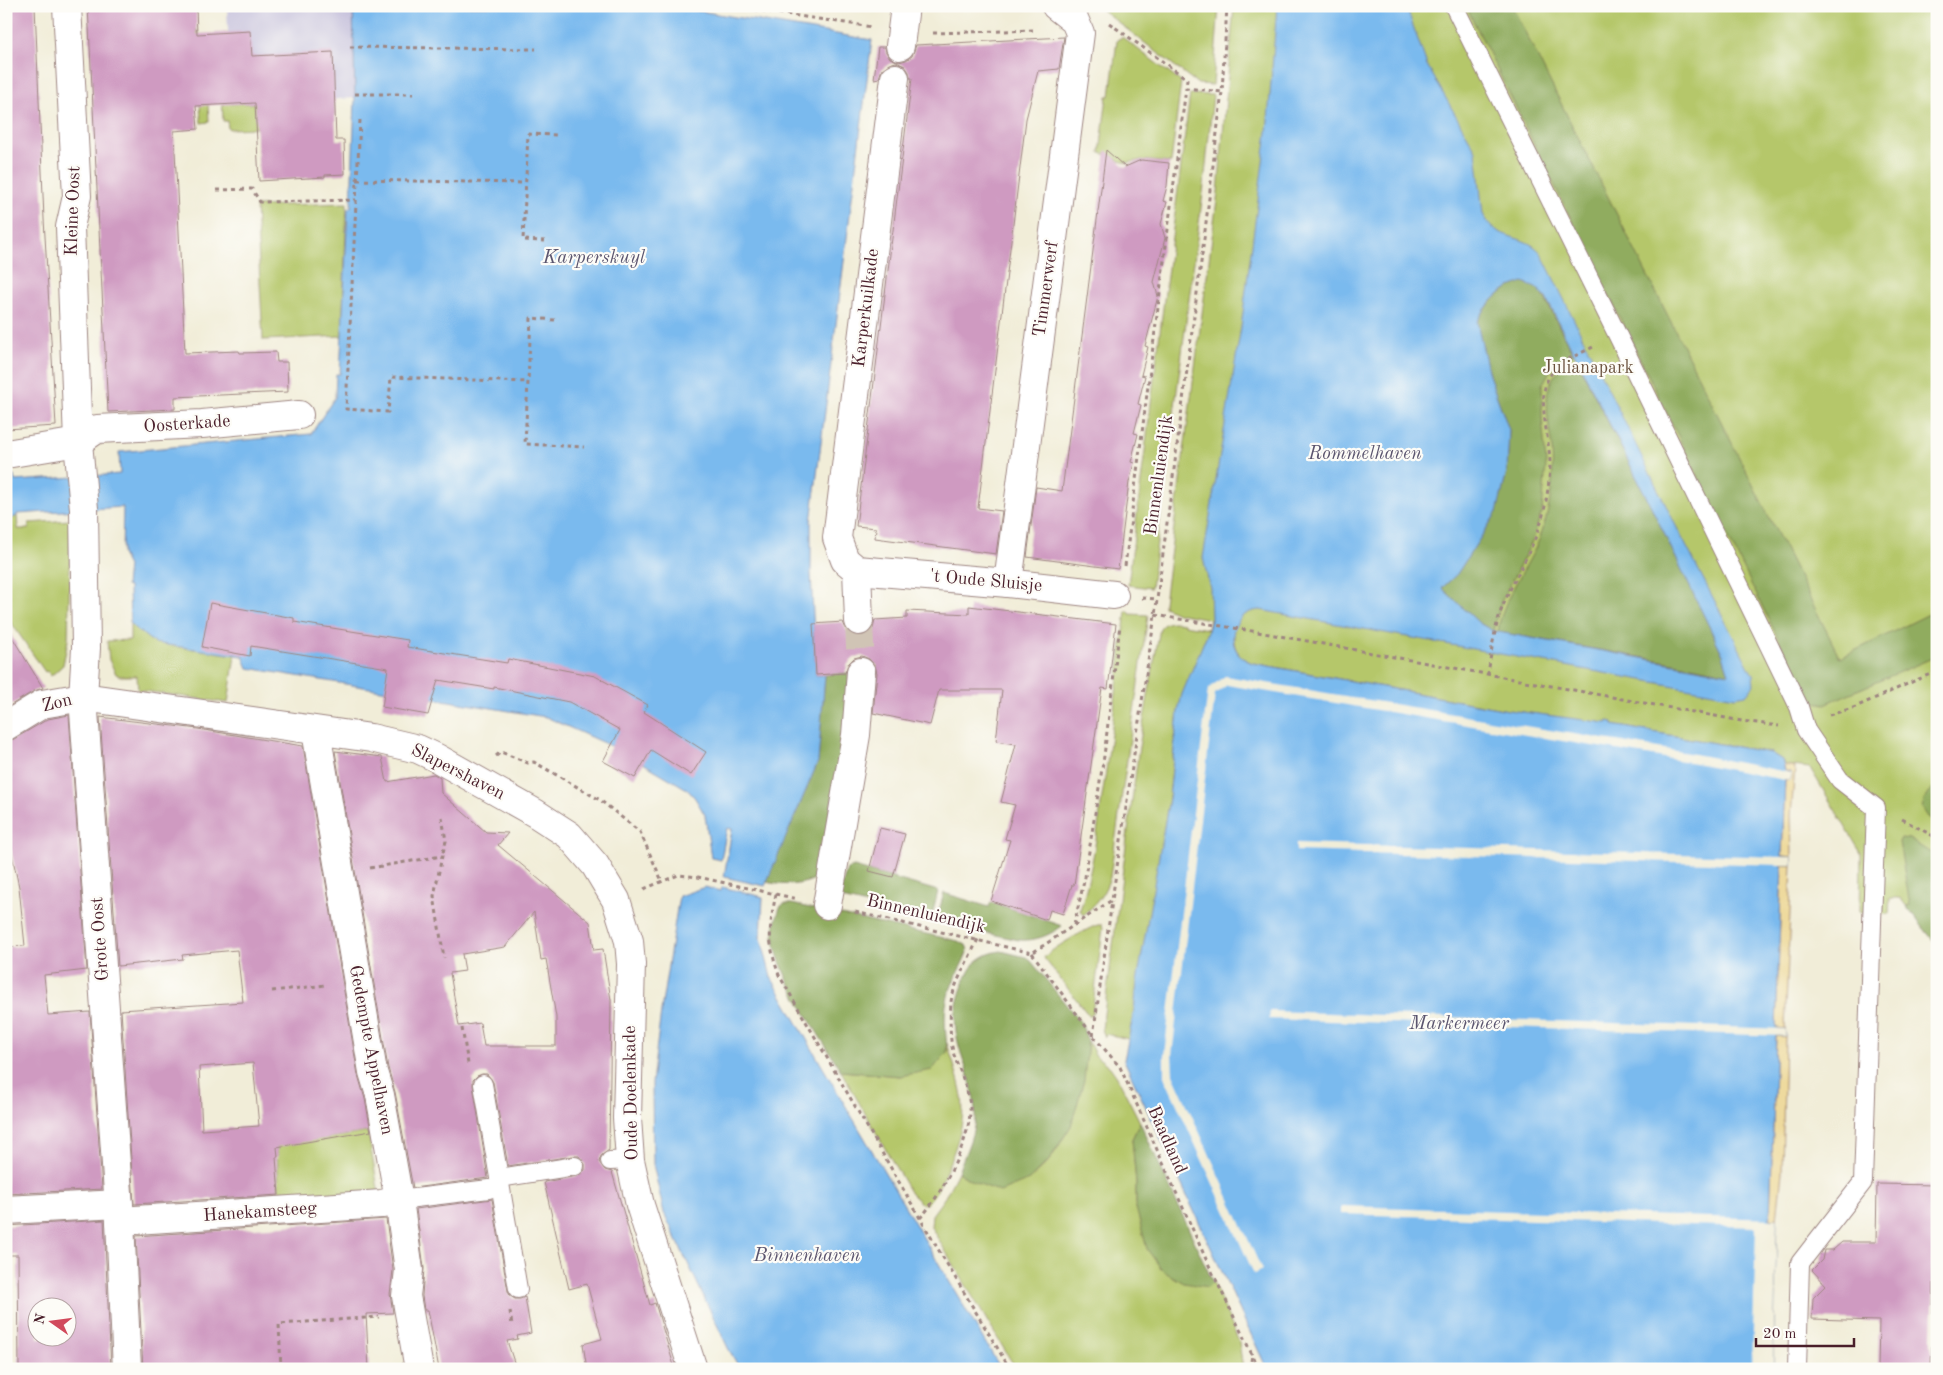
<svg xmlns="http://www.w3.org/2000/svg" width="1943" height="1375" font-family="'Old Standard TT',serif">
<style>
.industrial{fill:#c5c0db}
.green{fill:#b5c76b;stroke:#80734b}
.forest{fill:#90ac5f;stroke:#6d6645}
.sand{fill:#eeda9e;stroke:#9c7c64}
.water{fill:#7abaee;stroke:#626c8c;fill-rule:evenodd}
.pier{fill:#f1edd8}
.building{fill:#cf9ac1;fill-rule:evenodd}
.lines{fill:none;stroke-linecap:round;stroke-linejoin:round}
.minor-tunnel{stroke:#d0c4b5;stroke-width:28;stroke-dasharray:28 14;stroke-linecap:butt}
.service-casing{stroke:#9e8682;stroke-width:20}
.minor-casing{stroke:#9e8682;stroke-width:30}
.path{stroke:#9e8682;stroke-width:3;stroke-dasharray:4 4;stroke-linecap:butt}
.service{stroke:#fff;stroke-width:18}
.minor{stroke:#fff;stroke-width:28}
.labels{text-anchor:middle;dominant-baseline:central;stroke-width:4.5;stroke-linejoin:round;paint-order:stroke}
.street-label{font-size:18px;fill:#4a1f2b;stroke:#fdfcf7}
.park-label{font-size:18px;fill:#6a513e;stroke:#fdfcf7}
.water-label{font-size:19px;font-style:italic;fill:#5b556f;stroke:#fdfcf7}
</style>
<rect width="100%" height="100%" fill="#fdfcf7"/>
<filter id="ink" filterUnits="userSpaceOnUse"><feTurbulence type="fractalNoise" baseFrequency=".02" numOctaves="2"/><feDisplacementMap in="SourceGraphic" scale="10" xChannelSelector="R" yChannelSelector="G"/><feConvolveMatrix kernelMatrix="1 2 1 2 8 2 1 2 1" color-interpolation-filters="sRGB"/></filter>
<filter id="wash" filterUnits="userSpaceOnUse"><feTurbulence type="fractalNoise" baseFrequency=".0096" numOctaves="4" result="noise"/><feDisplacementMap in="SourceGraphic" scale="20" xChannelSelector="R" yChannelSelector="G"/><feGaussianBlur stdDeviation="1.12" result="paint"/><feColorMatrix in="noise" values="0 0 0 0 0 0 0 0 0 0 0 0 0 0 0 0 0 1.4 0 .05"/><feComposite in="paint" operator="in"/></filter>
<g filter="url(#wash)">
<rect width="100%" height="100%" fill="#f1edd8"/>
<!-- industrial -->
<path class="industrial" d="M 227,6 L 353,6 L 355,98 L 231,105 Z"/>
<!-- green -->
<g class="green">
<path d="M 1097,6 L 1219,6 L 1213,85 L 1198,84 Z"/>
<path d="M 1234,6 L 1937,6 L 1937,945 L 1900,898 L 1890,898 L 1889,914 L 1860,913 L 1861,853 L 1810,768 L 1784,765 L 1782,760 L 1771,753 L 1612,725 L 1612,722 L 1608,721 L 1607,724 L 1508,710 L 1253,663 C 1241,659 1233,650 1234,636 L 1207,634 L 1178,711 L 1169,798 L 1129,1039 L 1106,1034 L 1105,1037 L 1102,1029 L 1139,747 L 1160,628 C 1166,620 1176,622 1184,623 L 1184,625 L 1208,629 L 1210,619 L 1177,613 L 1164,607 L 1164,603 L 1218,192 Z"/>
<path d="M 196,28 L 205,44 L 209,122 L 201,123 Z"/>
<path d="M 228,32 L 231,104 L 255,103 L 257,128 L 230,129 L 228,128 L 227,121 L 223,121 L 220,48 L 223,34 Z"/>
<path d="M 1122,37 L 1181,82 L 1171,163 L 1141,160 L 1127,163 L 1119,161 L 1113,156 L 1100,153 L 1107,96 L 1110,96 L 1117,40 Z"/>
<path d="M 1190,94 L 1213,95 L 1204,185 L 1151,588 L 1128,585 Z"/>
<path d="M 347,203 L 342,336 L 263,340 L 256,206 Z"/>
<path d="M 17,516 L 18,529 L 29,529 L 29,523 L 71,520 L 68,640 L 63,665 L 51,676 L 47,671 L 45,672 L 6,615 L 6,521 Z"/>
<path d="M 1126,611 L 1129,611 L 1130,614 L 1148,615 L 1110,877 C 1105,893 1096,905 1083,915 L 1080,910 C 1092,873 1097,835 1102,797 C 1112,735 1118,673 1126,611 Z"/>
<path d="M 130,624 L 154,643 L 235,655 L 228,703 L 138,690 L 137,676 L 120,676 L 116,674 L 109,660 L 107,641 L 130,640 Z"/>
<path d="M 1098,925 L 1102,925 L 1103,928 L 1092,1014 L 1090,1017 L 1044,958 C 1046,952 1091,926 1098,925 Z"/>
<path d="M 1088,1041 L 1096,1056 L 1110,1067 L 1117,1077 L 1140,1122 L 1132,1139 L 1136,1183 L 1136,1208 L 1208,1287 L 1213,1282 L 1239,1342 L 1243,1369 L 1016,1369 L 931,1227 L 932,1215 L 945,1197 L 958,1172 L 970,1180 L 1029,1180 C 1036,1173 1045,1166 1051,1158 C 1077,1121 1083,1085 1088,1041 Z"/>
<path d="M 947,1043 C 964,1096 971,1111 949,1164 C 943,1178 937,1194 926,1204 L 922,1204 L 911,1194 L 841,1071 L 900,1076 L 947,1052 Z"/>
<path d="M 368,1132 L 380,1200 L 279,1200 L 277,1144 L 316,1140 Z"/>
</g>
<!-- forest -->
<g class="forest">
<path d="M 1466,6 L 1512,6 L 1840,658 L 1937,610 L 1937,656 L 1825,704 L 1809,701 Z"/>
<path d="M 1524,283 L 1536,287 L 1542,293 L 1573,354 L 1551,369 L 1542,385 L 1542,418 L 1546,464 L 1542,511 L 1533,540 L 1502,600 L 1493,631 L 1479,623 L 1442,588 L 1457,574 L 1497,512 L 1507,472 L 1509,430 L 1489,375 L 1477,322 C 1487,305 1503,285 1524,283 Z"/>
<path d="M 1576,359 L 1646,496 L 1723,655 L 1729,674 L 1702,668 L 1498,632 C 1502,596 1529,568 1541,535 C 1551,507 1554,478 1552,449 C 1550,433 1547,419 1547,403 C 1547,381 1556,368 1576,359 Z"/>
<path d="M 848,673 L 850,702 L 818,877 C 804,886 784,886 766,882 L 818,762 L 825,675 Z"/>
<path d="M 1937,787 L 1937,823 L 1928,817 L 1922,808 C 1924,799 1927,791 1937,787 Z"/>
<path d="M 1901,838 L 1909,839 L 1937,857 L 1937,945 L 1906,906 L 1910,905 L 1899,842 Z"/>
<path d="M 854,867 L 938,891 L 931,920 L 846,900 L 839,896 L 847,869 Z"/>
<path d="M 944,893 L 989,907 L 991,902 L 1062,926 C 1049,936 1035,941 1019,940 L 936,922 Z"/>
<path d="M 784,904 L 792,904 L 958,941 L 966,945 L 968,950 C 963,964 955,976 950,990 C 942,1011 946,1030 947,1052 L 932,1070 L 900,1076 L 841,1071 C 822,1038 770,966 774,929 C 775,922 778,914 780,907 Z"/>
<path d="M 1001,951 L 1026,957 L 1031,961 L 1081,1023 L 1084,1031 L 1088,1041 L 1084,1080 L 1071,1126 L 1050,1159 L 1029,1180 L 1000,1192 L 970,1180 L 958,1172 C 965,1153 977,1130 975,1110 C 971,1056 940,1038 965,980 C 972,963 981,954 1001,951 Z"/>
<path d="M 1140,1122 L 1213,1282 L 1208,1287 L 1184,1283 L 1163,1271 L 1147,1249 L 1136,1208 L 1136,1183 L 1132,1139 Z"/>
</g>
<!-- sand -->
<g class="sand">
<path d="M 1784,765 L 1795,767 L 1791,815 L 1792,857 L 1782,857 L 1785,780 L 1792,773 L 1785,771 Z"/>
<path d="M 1782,865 L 1792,865 L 1785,1029 L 1776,1028 Z"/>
<path d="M 1776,1036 L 1785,1036 L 1782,1172 L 1777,1219 L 1770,1219 Z"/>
</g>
<!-- water -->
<g class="water">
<path d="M 353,6 L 670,6 L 872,40 L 811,522 L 811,573 L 816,675 L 825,675 L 818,762 L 765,886 L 724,877 L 732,829 L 727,828 L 721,860 L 711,858 L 705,815 L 695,798 L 687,789 L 626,753 L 546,717 L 248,668 L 243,656 L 154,643 L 130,624 L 129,587 L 126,586 L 128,566 L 122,554 L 123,507 L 17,514 L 17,516 L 6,521 L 6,476 L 14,476 L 15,481 L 120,474 L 119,452 L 311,434 L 335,397 L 336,374 L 340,374 L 348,208 L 351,207 L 355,98 Z"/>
<path d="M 1277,6 L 1406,6 L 1427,65 L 1476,151 L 1483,214 C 1495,242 1525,233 1541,253 L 1679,532 L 1753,675 L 1754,685 L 1746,695 L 1735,697 L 1260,610 C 1228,612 1223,654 1253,663 L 1508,710 L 1607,723 L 1608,721 L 1613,722 L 1613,725 L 1771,753 L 1782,760 L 1785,771 L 1792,773 L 1790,781 L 1785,780 L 1782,856 L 1792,857 L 1792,865 L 1782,865 L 1776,1028 L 1785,1029 L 1785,1036 L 1776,1036 L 1770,1218 L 1777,1219 L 1773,1369 L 1267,1369 L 1124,1060 L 1134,1011 L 1137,982 L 1169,798 L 1178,711 L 1182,694 L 1207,634 L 1211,619 L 1210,588 L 1203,558 L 1241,327 L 1267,132 ZM 1524,283 L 1538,289 L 1546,298 L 1646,496 L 1723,655 L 1729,674 L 1493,631 L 1479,623 L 1442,588 L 1457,574 L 1497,512 L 1507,472 L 1509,430 L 1489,375 L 1477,322 C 1487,304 1503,285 1524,283 Z"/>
<path d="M 705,887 L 720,891 L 722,887 L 763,897 L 761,938 L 771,977 L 822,1066 L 1001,1369 L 740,1369 L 728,1348 L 664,1213 L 653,1164 L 652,1083 L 662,1004 L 679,896 Z"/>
</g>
<!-- pier -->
<g class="pier">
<path d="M 1225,676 L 1694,754 L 1792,773 L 1790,781 L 1695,763 L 1227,685 L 1215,694 L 1172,1055 L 1173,1074 L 1262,1270 L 1254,1274 L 1164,1076 L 1164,1055 L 1208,689 Z"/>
<path d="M 1296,843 L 1782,857 L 1792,857 L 1792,865 L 1782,865 L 1296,851 Z"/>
<path d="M 1270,1011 L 1785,1029 L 1785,1036 L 1269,1019 Z"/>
<path d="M 1341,1206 L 1777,1219 L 1773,1369 L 1752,1369 L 1756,1227 L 1341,1214 Z"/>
</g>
<g id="blocks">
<!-- building -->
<g class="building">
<path d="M 6,6 L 35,6 L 44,219 L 56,426 L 6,429 Z"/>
<path d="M 88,6 L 196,6 L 197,34 L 250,31 L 252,56 L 333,52 L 336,140 L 344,140 L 345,174 L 325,175 L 325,177 L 259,181 L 255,103 L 196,106 L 198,129 L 174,131 L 185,353 L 239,351 L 240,353 L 276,352 L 277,362 L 287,362 L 288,392 L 175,397 L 175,409 L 108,412 Z"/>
<path d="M 1064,37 L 1059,69 L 1038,71 L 1026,119 L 978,508 L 1002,511 L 996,554 L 875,538 L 876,528 L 856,526 L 912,78 L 910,78 L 909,72 L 905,66 L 896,62 L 889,64 L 882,69 L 879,78 L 874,79 L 878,47 L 885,47 L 886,52 L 890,58 L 899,62 L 906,60 L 912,56 L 916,45 Z"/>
<path d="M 1106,150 L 1125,167 L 1141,160 L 1169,163 L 1167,186 L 1163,201 L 1167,202 L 1161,224 L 1165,238 L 1154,282 L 1158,296 L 1145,346 L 1148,347 L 1141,375 L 1145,376 L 1138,404 L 1141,405 L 1134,433 L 1138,434 L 1131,462 L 1134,463 L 1129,482 L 1118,569 L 1027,557 L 1036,487 L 1062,491 Z"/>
<path d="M 210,603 L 294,618 L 294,622 L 408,640 L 407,647 L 507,663 L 508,659 L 595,676 L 648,705 L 644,712 L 706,752 L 691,775 L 651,750 L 635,778 L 603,761 L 620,730 L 569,702 L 494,687 L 494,689 L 438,680 L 428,715 L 382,707 L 388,668 L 251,646 L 250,656 L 202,647 Z"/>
<path d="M 969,606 L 1116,624 L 1108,689 L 1102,688 L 1074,885 L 1072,885 L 1063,914 L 1050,910 L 1047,920 L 991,901 L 1010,840 L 1005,839 L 1015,805 L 1001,802 L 1016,744 L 996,741 L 1002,690 L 939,690 L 930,725 L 873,713 L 877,673 L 875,665 L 869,659 L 862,656 L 854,658 L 848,664 L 845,673 L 816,675 L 813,624 L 843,622 L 846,629 L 851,635 L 860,637 L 867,634 L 873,629 L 875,620 L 907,618 L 907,611 L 969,614 Z"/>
<path d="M 6,627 L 43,688 L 34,691 L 6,708 Z"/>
<path d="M 69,715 L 87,970 L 44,975 L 48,1015 L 90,1012 L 102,1189 L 6,1194 L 6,947 L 25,946 L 19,887 L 11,850 L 6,850 L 6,742 L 14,739 L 48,719 Z"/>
<path d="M 100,717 L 198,729 L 303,746 L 358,1075 L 365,1099 L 371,1131 L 277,1147 L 278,1157 L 276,1157 L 279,1195 L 134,1204 L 121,1010 L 243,1002 L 237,950 L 182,955 L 183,959 L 118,966 ZM 253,1063 L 259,1126 L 202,1130 L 199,1067 Z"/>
<path d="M 335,751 L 382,757 L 387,782 L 434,774 L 440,778 L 441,793 L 486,832 L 508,833 L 498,845 L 590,922 L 594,950 L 603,949 L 611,1000 L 609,1150 L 601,1156 L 599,1162 L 605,1170 L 612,1172 L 650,1305 L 655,1303 L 675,1369 L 587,1369 L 583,1344 L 602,1339 L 587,1284 L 569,1289 L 544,1182 L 577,1176 L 585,1170 L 585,1164 L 579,1156 L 573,1156 L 508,1166 L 493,1082 L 487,1074 L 482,1074 L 477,1076 L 473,1080 L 473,1085 L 488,1178 L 413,1188 L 395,1092 L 388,1068 ZM 534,912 L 541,960 L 546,959 L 556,1017 L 556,1046 L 484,1046 L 480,1023 L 459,1026 L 450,973 L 465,971 L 462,954 L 505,947 Z"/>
<path d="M 880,828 L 905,834 L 893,877 L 869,871 Z"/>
<path d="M 1877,1184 L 1937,1185 L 1931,1369 L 1878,1369 L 1879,1321 L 1812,1319 L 1813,1298 L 1826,1285 L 1812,1270 L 1822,1260 L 1824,1250 L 1833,1250 L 1842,1242 L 1876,1242 Z"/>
<path d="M 492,1199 L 508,1291 L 510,1296 L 515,1299 L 520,1299 L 525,1297 L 531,1333 L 517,1336 L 518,1339 L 507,1341 L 515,1365 L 493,1369 L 439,1369 L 428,1310 L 424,1310 L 422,1296 L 424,1268 L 416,1209 Z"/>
<path d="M 386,1219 L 393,1270 L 390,1294 L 393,1313 L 366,1314 L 369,1369 L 143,1369 L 136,1236 Z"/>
<path d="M 104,1220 L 111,1369 L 19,1369 L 18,1255 L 6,1255 L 6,1226 ZM 38,1308 L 68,1308 L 68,1338 L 38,1338 Z"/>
</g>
</g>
</g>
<g filter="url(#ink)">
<use href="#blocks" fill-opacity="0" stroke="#9e8682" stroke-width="1"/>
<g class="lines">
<!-- minor-tunnel -->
<path class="minor-tunnel" d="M 859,621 L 861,672"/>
<!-- service casing -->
<g class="service-casing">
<g id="service">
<path d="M 1454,6 L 1618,336 L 1799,707 L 1806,730 L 1840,780 L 1876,808 L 1863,1182 L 1800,1263 L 1797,1369"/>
<path d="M 483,1084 L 518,1289"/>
<path d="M 610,1161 L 630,1160"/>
<path d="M 499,1178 L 575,1166"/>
<path d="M 399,1200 L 489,1189"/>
</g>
</g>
<!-- minor casing -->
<g class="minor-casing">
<g id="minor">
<path d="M 67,6 L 77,196 L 70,227 L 78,442 L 84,509 L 86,648 L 83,697 L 120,1221 L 127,1369"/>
<path d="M 900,46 L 905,6"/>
<path d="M 895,78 L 837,538 L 845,560 L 857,570 L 1008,583 L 1114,595"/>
<path d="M 6,454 L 78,442 L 97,429 L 202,424 L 299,415"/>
<path d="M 857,570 L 859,621"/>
<path d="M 1008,583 L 1080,33 L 1075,21 L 1056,6"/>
<path d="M 6,726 L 42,704 L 83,697 L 371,738 L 418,749 L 437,758 L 535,813 L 569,835 L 595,865 L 616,900 L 629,941 L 631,964 L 627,1118 L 630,1160 L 640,1205 L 693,1369"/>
<path d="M 316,731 L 373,1072 L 380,1095 L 399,1200 L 409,1270 L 406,1296 L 419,1369"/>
<path d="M 827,905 L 856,735 L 861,672"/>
<path d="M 6,1210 L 119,1204"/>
<path d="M 120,1221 L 382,1204 L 399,1200"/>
</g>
</g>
<!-- path -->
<g class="path">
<path d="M 731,6 L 872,27"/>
<path d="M 1109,23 L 1187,79 L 1186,88 L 1222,92"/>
<path d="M 933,33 L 1036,30"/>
<path d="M 350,47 L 536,49"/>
<path d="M 355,94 L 413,94"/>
<path d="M 360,120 L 346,409 L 388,412 L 391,377 L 528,382"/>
<path d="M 357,180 L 525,183"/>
<path d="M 217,190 L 252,189 L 260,202 L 356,200"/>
<path d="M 545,241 L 523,240 L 528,134 L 556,135"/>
<path d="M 555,320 L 531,318 L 525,444 L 584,447"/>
<path d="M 1125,566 L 1186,88"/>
<path d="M 1142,598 L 1156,599"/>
<path d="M 1155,615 L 1258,632 L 1742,721 L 1779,726"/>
<path d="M 1488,675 C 1491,653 1494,629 1502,608 C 1516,573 1538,543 1545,506 C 1548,491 1550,476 1550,461 C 1549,438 1538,402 1547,381 C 1555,362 1578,355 1595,346"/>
<path d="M 1829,715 L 1853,708 L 1937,671"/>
<path d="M 496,756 L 501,752 L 528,763 L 534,762 L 600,800 L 640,832 L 662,881"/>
<path d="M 442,817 L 446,841 L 442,856"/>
<path d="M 1902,819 L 1937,838"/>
<path d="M 370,868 L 442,856 L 434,896 L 444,958"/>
<path d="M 644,889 L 678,875 L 698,877 L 798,899"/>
<path d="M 776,894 C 769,928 767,942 779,975 L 935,1244 L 1010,1369"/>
<path d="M 855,912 L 1032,953 L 1112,900 L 1155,615 L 1203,247 L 1222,92 L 1227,6"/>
<path d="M 1074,925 L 1085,877 L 1104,756 L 1120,625"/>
<path d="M 1032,953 L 1093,1036 L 1120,1067 L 1205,1257 L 1259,1369"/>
<path d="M 272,991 L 327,985"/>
<path d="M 462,1028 L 468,1064"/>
<path d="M 1093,1036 L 1112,901"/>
<path d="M 920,1218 C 942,1195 972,1138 970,1106 C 968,1088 960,1072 954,1055 C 949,1039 950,1018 951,1002 C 953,985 971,955 978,939"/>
<path d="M 510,1311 L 512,1325"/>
<path d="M 281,1369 L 279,1324 L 379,1317"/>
<path d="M 1250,1369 L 1252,1354"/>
</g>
<!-- service -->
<use href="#service" class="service"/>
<!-- minor -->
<use href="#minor" class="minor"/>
</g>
</g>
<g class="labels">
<!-- street labels -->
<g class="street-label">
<text transform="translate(73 211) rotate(-88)">Kleine Oost</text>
<text transform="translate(1046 289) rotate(-82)">Timmerwerf</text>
<text transform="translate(866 308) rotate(-83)">Karperkuilkade</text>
<text transform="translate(187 424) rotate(-4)">Oosterkade</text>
<text transform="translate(1159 475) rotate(-82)">Binnenluiendijk</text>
<text transform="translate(986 581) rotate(5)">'t Oude Sluisje</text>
<text transform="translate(57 703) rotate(-14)">Zon</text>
<text transform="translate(458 772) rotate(27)">Slapershaven</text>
<text transform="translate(926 914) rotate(13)">Binnenluiendijk</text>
<text transform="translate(100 939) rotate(-94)">Grote Oost</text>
<text transform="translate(371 1050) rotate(79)">Gedempte Appelhaven</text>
<text transform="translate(631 1093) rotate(-91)">Oude Doelenkade</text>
<text transform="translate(1167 1140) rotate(66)">Baadland</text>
<text transform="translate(260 1212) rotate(-4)">Hanekamsteeg</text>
</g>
<!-- park labels -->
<g class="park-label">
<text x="1588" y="368">Julianapark</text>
</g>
<!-- water labels -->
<g class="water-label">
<text x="594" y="258">Karperskuyl</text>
<text x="1365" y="454">Rommelhaven</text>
<text x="1459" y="1024">Markermeer</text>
<text x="807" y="1256">Binnenhaven</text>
</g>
</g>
<!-- margin -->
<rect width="1943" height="1375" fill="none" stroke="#fdfcf7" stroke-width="25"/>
<!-- north arrow -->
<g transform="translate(52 1322) rotate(284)"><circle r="24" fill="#fdfcf7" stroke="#b5a4a5"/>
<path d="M0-4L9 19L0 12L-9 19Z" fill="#d1495b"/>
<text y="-8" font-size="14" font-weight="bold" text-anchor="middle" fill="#4a1f2b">N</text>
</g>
<!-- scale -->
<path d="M1756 1338v8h98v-8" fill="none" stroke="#4a1f2b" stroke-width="2.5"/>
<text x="1763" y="1338" font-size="15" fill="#4a1f2b" stroke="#fdfcf7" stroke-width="4" paint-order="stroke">20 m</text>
</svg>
